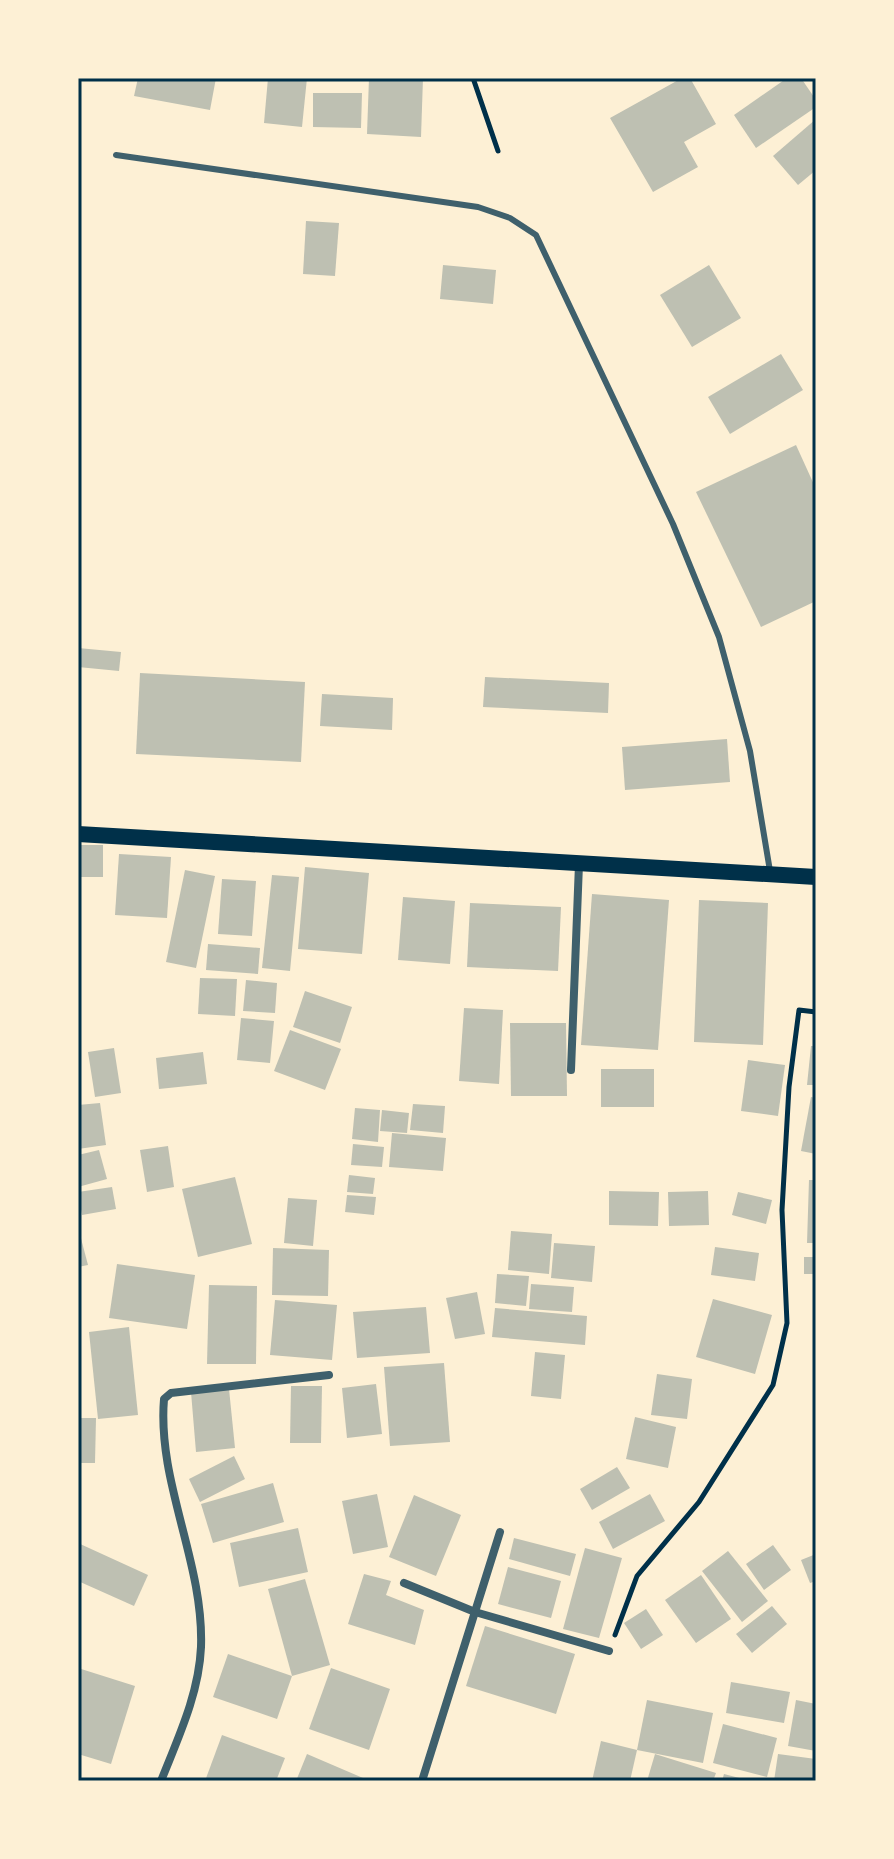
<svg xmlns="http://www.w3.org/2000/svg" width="894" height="1859" font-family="'Alegreya Sans',sans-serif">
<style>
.building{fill:#bec0b2}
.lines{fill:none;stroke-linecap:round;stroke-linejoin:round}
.path{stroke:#003049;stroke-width:5}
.service{stroke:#3f606c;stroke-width:6}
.minor{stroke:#3f606c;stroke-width:8}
.secondary{stroke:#003049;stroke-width:16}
.neatline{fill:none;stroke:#003049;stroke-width:3}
</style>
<rect width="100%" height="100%" fill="#fdf0d5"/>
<!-- building -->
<g class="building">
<path d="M 138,78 L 216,78 L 210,110 L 134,96 Z"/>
<path d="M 268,78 L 307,78 L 302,127 L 264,123 Z"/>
<path d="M 369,78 L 423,78 L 421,137 L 367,134 Z"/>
<path d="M 682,78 L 690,78 L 716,124 L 684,142 L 698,167 L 653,192 L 610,118 Z"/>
<path d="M 787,78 L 801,78 L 816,100 L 816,107 L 756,148 L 734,115 Z"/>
<path d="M 313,93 L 362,93 L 361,128 L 313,127 Z"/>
<path d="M 816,119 L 816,170 L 798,185 L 773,156 Z"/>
<path d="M 306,221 L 339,223 L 335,276 L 303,274 Z"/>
<path d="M 443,265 L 496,270 L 493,304 L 440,299 Z"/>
<path d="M 709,265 L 741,318 L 692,347 L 660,295 Z"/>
<path d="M 781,354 L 803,390 L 730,434 L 708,397 Z"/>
<path d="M 796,445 L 816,489 L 816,601 L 761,627 L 696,492 Z"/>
<path d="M 78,648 L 121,652 L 119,671 L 78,667 Z"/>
<path d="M 140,673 L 305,682 L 301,762 L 136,754 Z"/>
<path d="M 485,677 L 609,683 L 608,713 L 483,707 Z"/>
<path d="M 322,694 L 393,698 L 392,730 L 320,726 Z"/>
<path d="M 727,739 L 730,782 L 625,790 L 622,747 Z"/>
<rect x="78" y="845" width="25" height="32"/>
<path d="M 119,854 L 171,857 L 167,918 L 115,915 Z"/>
<path d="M 305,867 L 369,873 L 362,954 L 298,949 Z"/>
<path d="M 185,870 L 215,876 L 196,968 L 166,962 Z"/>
<path d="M 272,875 L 299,877 L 290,971 L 262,968 Z"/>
<path d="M 222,879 L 256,881 L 252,936 L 218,934 Z"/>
<path d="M 592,894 L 669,900 L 658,1050 L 581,1045 Z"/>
<path d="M 403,897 L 455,901 L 450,964 L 398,960 Z"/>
<path d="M 699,900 L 768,903 L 763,1045 L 694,1042 Z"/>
<path d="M 470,903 L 561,907 L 558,971 L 467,967 Z"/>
<path d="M 208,944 L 260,948 L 258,974 L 206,970 Z"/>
<path d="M 200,978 L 237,979 L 235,1016 L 198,1014 Z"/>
<path d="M 246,980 L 277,983 L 275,1013 L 243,1011 Z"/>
<path d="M 305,991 L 352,1007 L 340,1043 L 293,1027 Z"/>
<path d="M 464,1008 L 503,1010 L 499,1084 L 459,1081 Z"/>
<path d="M 241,1018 L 274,1021 L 270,1063 L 237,1060 Z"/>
<path d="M 510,1023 L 566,1023 L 567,1096 L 511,1096 Z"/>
<path d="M 290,1030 L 341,1049 L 325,1090 L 274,1071 Z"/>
<path d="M 811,1046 L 816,1046 L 816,1085 L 807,1085 Z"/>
<path d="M 114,1048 L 121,1093 L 95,1097 L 88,1052 Z"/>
<path d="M 203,1052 L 207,1084 L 159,1089 L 156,1058 Z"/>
<path d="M 748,1060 L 785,1065 L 778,1116 L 741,1111 Z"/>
<rect x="601" y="1069" width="53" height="38"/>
<path d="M 811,1097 L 816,1098 L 816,1154 L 801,1151 Z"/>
<path d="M 100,1103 L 106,1145 L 78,1149 L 78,1105 Z"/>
<path d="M 413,1104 L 445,1106 L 443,1133 L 410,1130 Z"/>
<path d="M 355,1108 L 380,1110 L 378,1142 L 352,1139 Z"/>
<path d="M 382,1110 L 409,1113 L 407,1133 L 380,1131 Z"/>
<path d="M 392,1133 L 446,1138 L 443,1171 L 389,1167 Z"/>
<path d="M 353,1144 L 384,1147 L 382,1167 L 351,1165 Z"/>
<path d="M 168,1146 L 174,1187 L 147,1192 L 140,1150 Z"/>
<path d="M 99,1150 L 107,1179 L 78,1187 L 78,1155 Z"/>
<path d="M 349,1175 L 375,1178 L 373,1194 L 347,1192 Z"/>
<path d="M 235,1177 L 252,1244 L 198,1257 L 182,1189 Z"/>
<path d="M 809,1180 L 816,1180 L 816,1243 L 807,1243 Z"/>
<path d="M 112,1187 L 116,1209 L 82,1215 L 78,1192 Z"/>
<path d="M 609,1191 L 659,1192 L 658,1226 L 609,1225 Z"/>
<path d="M 708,1191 L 709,1225 L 669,1226 L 668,1192 Z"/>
<path d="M 738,1192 L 772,1200 L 766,1224 L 732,1215 Z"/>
<path d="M 347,1195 L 376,1197 L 374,1215 L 345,1212 Z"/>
<path d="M 288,1198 L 317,1200 L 313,1246 L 284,1243 Z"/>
<path d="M 78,1227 L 88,1265 L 78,1267 Z"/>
<path d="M 511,1231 L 552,1234 L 549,1274 L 508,1270 Z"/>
<path d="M 554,1243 L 595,1246 L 592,1282 L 551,1278 Z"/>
<path d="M 715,1247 L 759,1253 L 755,1281 L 711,1275 Z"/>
<path d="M 273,1248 L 329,1250 L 328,1296 L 272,1295 Z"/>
<rect x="804" y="1257" width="12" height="17"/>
<path d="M 117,1264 L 195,1275 L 187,1329 L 109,1318 Z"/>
<path d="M 497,1274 L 529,1276 L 526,1306 L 495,1303 Z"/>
<path d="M 531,1284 L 574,1287 L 572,1312 L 529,1309 Z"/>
<path d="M 209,1285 L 257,1286 L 256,1364 L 207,1364 Z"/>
<path d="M 477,1292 L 485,1334 L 455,1339 L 446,1298 Z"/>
<path d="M 713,1299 L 772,1315 L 755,1374 L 696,1357 Z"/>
<path d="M 275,1300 L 337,1305 L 332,1360 L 270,1355 Z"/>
<path d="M 426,1307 L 430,1353 L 357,1358 L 353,1312 Z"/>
<path d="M 495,1308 L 587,1316 L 585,1345 L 492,1337 Z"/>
<path d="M 129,1327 L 138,1415 L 98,1419 L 89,1332 Z"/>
<path d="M 535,1352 L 565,1355 L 561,1399 L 531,1396 Z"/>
<path d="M 444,1363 L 450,1442 L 390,1446 L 384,1367 Z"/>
<path d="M 657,1374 L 692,1379 L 687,1419 L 651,1415 Z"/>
<path d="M 376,1384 L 382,1434 L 347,1438 L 342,1388 Z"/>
<path d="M 291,1386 L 322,1386 L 321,1443 L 290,1443 Z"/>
<path d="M 229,1389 L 235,1448 L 196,1452 L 191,1392 Z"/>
<path d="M 635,1417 L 676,1427 L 668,1468 L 626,1459 Z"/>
<path d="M 78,1418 L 96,1418 L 95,1463 L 78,1463 Z"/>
<path d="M 234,1456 L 245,1479 L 200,1502 L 189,1479 Z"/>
<path d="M 617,1467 L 630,1488 L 592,1510 L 580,1489 Z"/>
<path d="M 273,1483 L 284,1522 L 213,1543 L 201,1504 Z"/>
<path d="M 377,1494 L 388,1547 L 353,1554 L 342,1501 Z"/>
<path d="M 650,1494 L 665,1521 L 613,1549 L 599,1522 Z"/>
<path d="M 414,1495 L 461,1515 L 436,1576 L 389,1557 Z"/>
<path d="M 298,1528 L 308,1572 L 239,1587 L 230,1543 Z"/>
<path d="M 514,1538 L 576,1554 L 570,1576 L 509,1559 Z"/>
<path d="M 78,1543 L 148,1575 L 134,1606 L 78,1581 Z"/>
<path d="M 773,1545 L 791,1570 L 764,1590 L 746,1564 Z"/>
<path d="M 585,1548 L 622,1558 L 599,1638 L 563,1629 Z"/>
<path d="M 728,1551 L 768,1601 L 742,1622 L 702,1571 Z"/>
<path d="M 816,1554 L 816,1581 L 810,1583 L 801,1560 Z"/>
<path d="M 508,1567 L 561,1581 L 551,1618 L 498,1604 Z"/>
<path d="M 364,1574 L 391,1581 L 386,1595 L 424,1610 L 415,1645 L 348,1624 Z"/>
<path d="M 701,1575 L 731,1619 L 696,1643 L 665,1600 Z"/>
<path d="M 305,1579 L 330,1665 L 292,1676 L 268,1589 Z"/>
<path d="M 772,1606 L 787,1624 L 752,1653 L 736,1634 Z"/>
<path d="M 646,1609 L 663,1635 L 641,1649 L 624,1623 Z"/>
<path d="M 485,1626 L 575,1654 L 556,1714 L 466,1686 Z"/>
<path d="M 228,1654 L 292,1676 L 277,1719 L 213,1697 Z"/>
<path d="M 78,1668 L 135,1686 L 111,1764 L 78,1754 Z"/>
<path d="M 331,1668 L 390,1689 L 369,1750 L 309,1729 Z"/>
<path d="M 731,1682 L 790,1692 L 784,1723 L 726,1713 Z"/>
<path d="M 647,1700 L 713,1713 L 703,1763 L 637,1750 Z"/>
<path d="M 796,1700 L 816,1704 L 816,1751 L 788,1746 Z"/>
<path d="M 723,1724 L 777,1738 L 767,1777 L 713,1763 Z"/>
<path d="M 222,1735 L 285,1758 L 276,1781 L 205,1781 Z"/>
<path d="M 601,1741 L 637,1750 L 630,1781 L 592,1781 Z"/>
<path d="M 307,1754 L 363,1778 L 362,1781 L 296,1781 Z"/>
<path d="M 655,1754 L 716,1773 L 713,1781 L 647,1781 Z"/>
<path d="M 778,1754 L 816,1759 L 816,1781 L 774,1781 Z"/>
<path d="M 724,1774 L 747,1780 L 747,1781 L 722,1781 Z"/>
</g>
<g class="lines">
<!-- path -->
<g class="path">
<path d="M 473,78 L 498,151"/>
<path d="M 615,1635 L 637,1576 L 699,1502 L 773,1385 L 787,1323 L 782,1210 L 789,1087 L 799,1010 L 816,1012"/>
</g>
<!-- service -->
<path class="service" d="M 116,155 L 478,207 L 510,218 L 536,235 L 673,524 L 719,637 L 750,751 L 770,871"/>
<!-- minor -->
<g class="minor">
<path d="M 571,1070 L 579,864"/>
<path d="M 404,1583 L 475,1612 L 609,1651"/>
<path d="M 161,1781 C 178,1738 199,1694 201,1647 C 204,1562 157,1483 164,1399 L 171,1393 L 329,1375"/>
<path d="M 422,1781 L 500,1532"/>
</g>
<!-- secondary -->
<path class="secondary" d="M 78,834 L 816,877"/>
</g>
<!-- border -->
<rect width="894" height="1859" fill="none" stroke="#fdf0d5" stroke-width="160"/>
<rect x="80" y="80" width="734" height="1699" class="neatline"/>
</svg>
